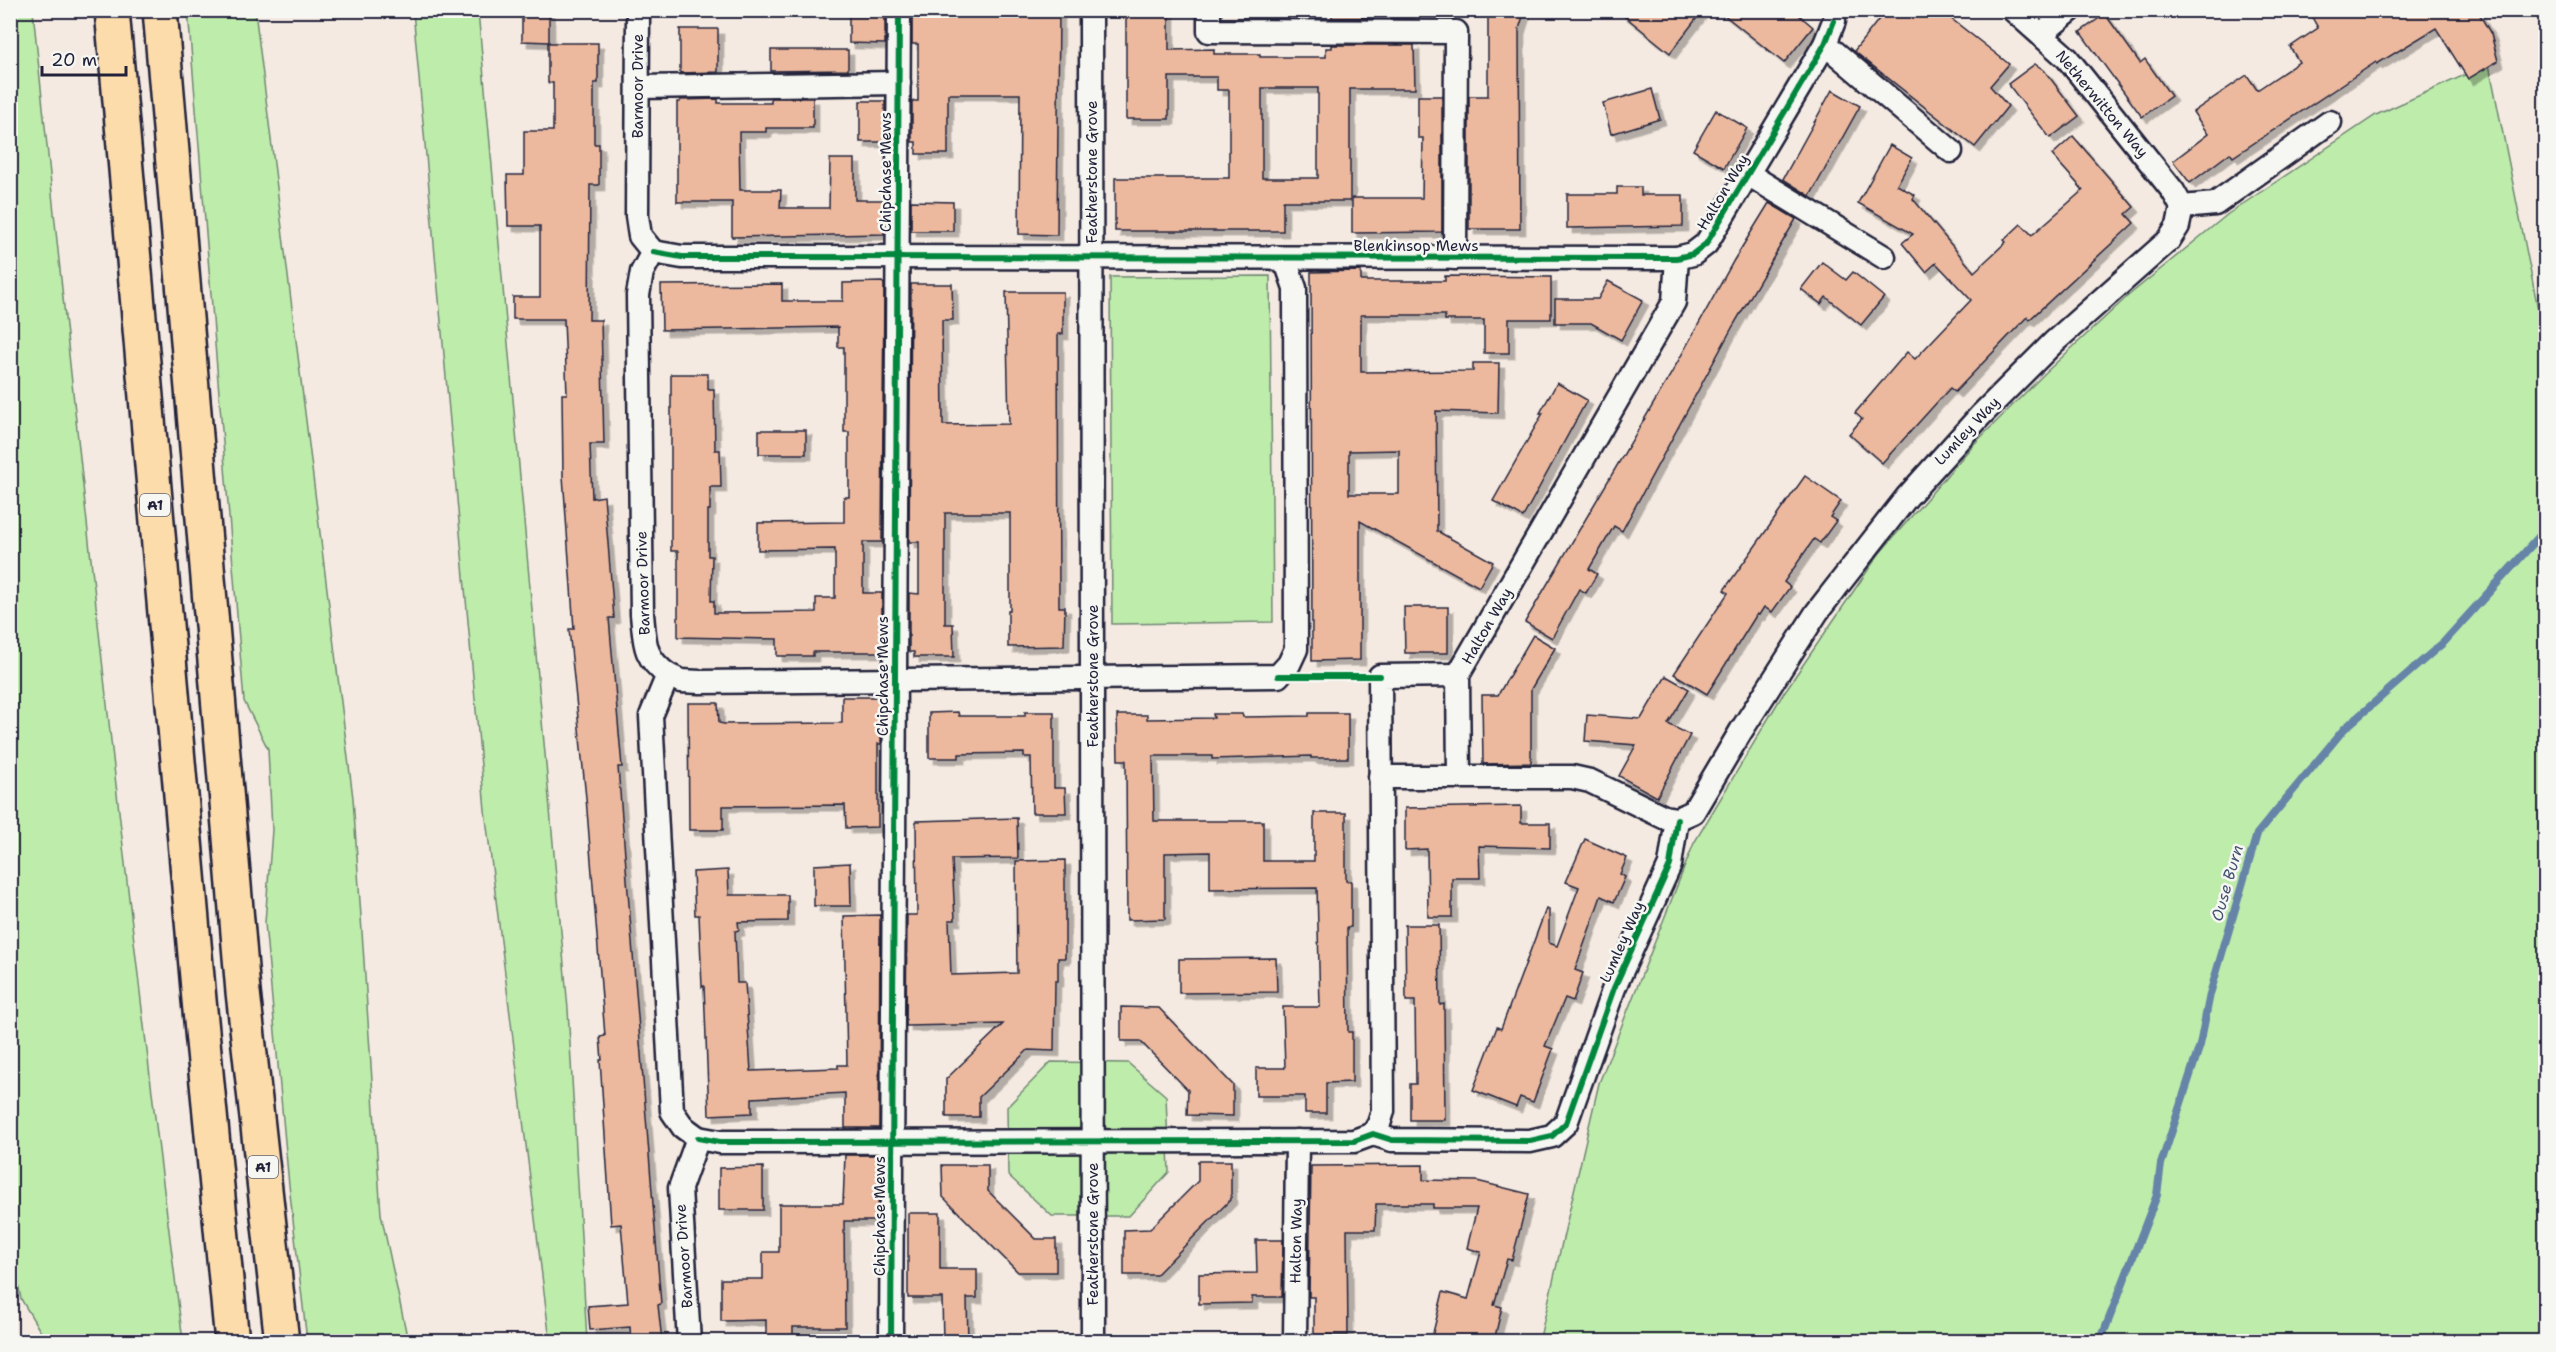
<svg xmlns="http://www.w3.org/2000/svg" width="2556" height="1352" font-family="'Shantell Sans',sans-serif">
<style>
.green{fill:#beecab;stroke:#708773;stroke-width:1.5}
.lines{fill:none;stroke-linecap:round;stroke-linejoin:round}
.stream{stroke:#6684a7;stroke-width:8}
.building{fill:#ecb99e;stroke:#22223b;stroke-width:1.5;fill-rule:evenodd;filter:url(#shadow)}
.street-casing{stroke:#22223b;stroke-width:27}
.highway-casing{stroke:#22223b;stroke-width:38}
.street{stroke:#f6f6f2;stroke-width:22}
.highway{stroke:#fddcac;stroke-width:33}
.cycleway-casing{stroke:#f6f6f2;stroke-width:10}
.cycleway{stroke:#00873e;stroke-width:6}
.labels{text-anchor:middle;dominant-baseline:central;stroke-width:5;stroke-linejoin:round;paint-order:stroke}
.shield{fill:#f6f6f2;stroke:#626272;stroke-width:1.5}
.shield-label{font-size:14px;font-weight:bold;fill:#22223b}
.street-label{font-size:15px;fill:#22223b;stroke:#f6f6f2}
.water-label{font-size:16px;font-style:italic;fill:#445371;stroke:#f6f6f2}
</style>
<defs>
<filter id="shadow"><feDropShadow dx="5.5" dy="5.5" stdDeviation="0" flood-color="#0004"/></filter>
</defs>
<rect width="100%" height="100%" fill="#f4eae1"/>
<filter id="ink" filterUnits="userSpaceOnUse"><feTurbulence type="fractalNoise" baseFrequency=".0167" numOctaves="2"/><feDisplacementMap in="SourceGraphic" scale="12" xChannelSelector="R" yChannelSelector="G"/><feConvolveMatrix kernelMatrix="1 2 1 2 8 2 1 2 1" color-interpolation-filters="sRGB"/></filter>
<g filter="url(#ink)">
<!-- green -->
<g class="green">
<path d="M 10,11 L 33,11 C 79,455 126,899 183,1341 L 46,1341 L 21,1299 L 11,1249 Z"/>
<path d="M 188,11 L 255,11 L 353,798 L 381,1214 L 408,1341 L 307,1341 L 289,1185 L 265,923 L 272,830 L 268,749 L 244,701 Z"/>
<path d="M 413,11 L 478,11 L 568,1009 L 587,1341 L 550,1341 L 485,810 Z"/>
<path d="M 2489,64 L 2546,349 L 2545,1341 L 1539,1342 L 1599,1083 L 1694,843 L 1783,694 L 1879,554 L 1973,445 L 2045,373 L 2129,295 L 2228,214 L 2376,115 Z"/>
<path d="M 1270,276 L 1273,622 L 1112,624 L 1110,277 Z"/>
<path d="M 1051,1062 L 1128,1063 L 1166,1096 L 1169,1172 L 1129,1216 L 1052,1216 L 1008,1175 L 1007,1107 Z"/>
</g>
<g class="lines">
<!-- stream -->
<path class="stream" d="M 2100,1342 L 2157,1195 L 2161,1164 L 2200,1045 L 2210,994 L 2257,834 L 2344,729 L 2444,642 L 2546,529"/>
</g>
<!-- building -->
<g class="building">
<path d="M 522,10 L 549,10 L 549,42 L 522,41 Z"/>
<path d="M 917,10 L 1059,10 L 1057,235 L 1019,234 L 1020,94 L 948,94 L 948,154 L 916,154 L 916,142 L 912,142 L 912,101 L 918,101 L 918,44 L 912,44 L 912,15 L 917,15 Z"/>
<path d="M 1126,10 L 1169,10 L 1169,50 L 1214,49 L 1214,54 L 1260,54 L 1260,57 L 1326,57 L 1326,48 L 1332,48 L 1332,45 L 1414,45 L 1415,89 L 1350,89 L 1350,201 L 1283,201 L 1283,231 L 1115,231 L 1115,178 L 1229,178 L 1229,90 L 1217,90 L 1217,77 L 1169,77 L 1169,119 L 1126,119 ZM 1262,88 L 1318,88 L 1318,178 L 1262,178 Z"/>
<rect x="1332" y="10" width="82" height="8"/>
<path d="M 1488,10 L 1525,10 L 1519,29 L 1520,229 L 1469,229 L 1469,96 L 1488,96 Z"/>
<path d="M 1617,10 L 1703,10 L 1670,53 Z"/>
<path d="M 1718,10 L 1793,10 L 1813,27 L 1784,63 Z"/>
<path d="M 1886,10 L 1940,10 L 2009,64 L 1990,86 L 2008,106 L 1975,147 L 1854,51 Z"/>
<path d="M 2308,10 L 2477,10 L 2491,34 L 2498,61 L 2468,79 L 2436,28 L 2377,64 L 2376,62 L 2233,157 L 2230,153 L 2190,183 L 2173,161 L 2208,134 L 2193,112 L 2247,75 L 2257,90 L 2299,62 L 2290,47 L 2318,28 Z"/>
<path d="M 2105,14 L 2140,63 L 2145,59 L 2171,96 L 2142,117 L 2080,32 Z"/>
<path d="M 849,16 L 885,16 L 885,44 L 849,43 Z"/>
<path d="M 680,29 L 718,29 L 718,72 L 680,73 Z"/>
<path d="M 548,43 L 598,43 L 598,83 L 594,83 L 594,144 L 599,144 L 599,185 L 590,185 L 589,320 L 601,320 L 604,444 L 590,444 L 592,498 L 604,496 L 608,543 L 614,618 L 609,618 L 622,767 L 618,767 L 661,1304 L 658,1305 L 662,1341 L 631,1341 L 630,1327 L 590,1330 L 588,1306 L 628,1303 L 621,1224 L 611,1225 L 600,1060 L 602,1060 L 600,1037 L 605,1036 L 586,798 L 569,629 L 574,629 L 563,476 L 562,394 L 567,394 L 564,319 L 513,319 L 513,297 L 540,297 L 540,226 L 508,226 L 507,175 L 524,175 L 524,131 L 553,131 L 553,83 L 548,83 Z"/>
<path d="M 771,50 L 848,50 L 848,70 L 771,71 Z"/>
<path d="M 2035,64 L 2044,70 L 2079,116 L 2050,138 L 2008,84 Z"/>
<path d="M 1652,89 L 1660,119 L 1611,134 L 1603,103 Z"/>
<path d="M 1832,90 L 1860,106 L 1810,196 L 1783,179 Z"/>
<path d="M 1418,96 L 1442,96 L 1442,232 L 1352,233 L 1352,198 L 1422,198 L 1423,138 L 1418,138 Z"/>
<path d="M 771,98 L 813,98 L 813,128 L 766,128 L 766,132 L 739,132 L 740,190 L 781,190 L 780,208 L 829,208 L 830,159 L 855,159 L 855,200 L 884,200 L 884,234 L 732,237 L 732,202 L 677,202 L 677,102 L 680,102 L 680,100 L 718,99 L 718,103 L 771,103 Z"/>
<rect x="860" y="101" width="25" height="41"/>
<path d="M 1716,110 L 1747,128 L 1724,168 L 1693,150 Z"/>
<path d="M 2073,136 L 2134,207 L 2126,214 L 2134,223 L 2029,320 L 2027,317 L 1955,392 L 1950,388 L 1882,463 L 1849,434 L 1862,419 L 1855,413 L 1907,352 L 1915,359 L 1971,300 L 1936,263 L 1926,272 L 1902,243 L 1913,234 L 1858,203 L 1890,145 L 1912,158 L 1897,185 L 1915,195 L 1913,199 L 1974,272 L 2006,242 L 2004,240 L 2021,224 L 2032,235 L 2083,190 L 2052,155 Z"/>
<path d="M 1617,187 L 1641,187 L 1641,195 L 1683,195 L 1683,226 L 1567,228 L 1567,194 L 1617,194 Z"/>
<path d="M 911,201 L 953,202 L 953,231 L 911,231 Z"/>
<path d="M 1769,203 L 1796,219 L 1733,326 L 1622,531 L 1614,526 L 1589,569 L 1597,574 L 1586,593 L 1579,589 L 1552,638 L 1525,622 L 1671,374 L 1734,260 Z"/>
<path d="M 1822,262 L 1846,280 L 1853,272 L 1884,297 L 1861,325 L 1826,297 L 1821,304 L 1801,289 Z"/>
<path d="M 1361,271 L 1361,281 L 1445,281 L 1445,276 L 1551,277 L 1551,319 L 1509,319 L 1509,353 L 1484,353 L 1484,320 L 1445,320 L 1445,315 L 1361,315 L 1361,372 L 1473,371 L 1473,363 L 1499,363 L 1498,413 L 1436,411 L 1437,531 L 1493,562 L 1479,587 L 1360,521 L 1360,660 L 1312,661 L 1311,272 ZM 1399,450 L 1399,494 L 1349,494 L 1349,451 Z"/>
<path d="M 1608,281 L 1643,300 L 1621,340 L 1591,323 L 1555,323 L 1555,299 L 1598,299 Z"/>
<path d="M 882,282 L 884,284 L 882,542 L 863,542 L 863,593 L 882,593 L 882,652 L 813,652 L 813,656 L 777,656 L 777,639 L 678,637 L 678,551 L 671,551 L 671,374 L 708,374 L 708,389 L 714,389 L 715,450 L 720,450 L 721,487 L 710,487 L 710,510 L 708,510 L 708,556 L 712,556 L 711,601 L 714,601 L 714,613 L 816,612 L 816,598 L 835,598 L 835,549 L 758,550 L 758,523 L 844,522 L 844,497 L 849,497 L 849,432 L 844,432 L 844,347 L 838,347 L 838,327 L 662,330 L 661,285 L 782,284 L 782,301 L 843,301 L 843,283 Z"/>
<path d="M 911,284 L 952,284 L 953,320 L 942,320 L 943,425 L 1009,424 L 1006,292 L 1063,292 L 1063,334 L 1058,334 L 1059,607 L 1065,607 L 1064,646 L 1008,647 L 1008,610 L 1010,610 L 1010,513 L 945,513 L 945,624 L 953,624 L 954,657 L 914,657 L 914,652 L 909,652 L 909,593 L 919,594 L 919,542 L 909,542 Z"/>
<path d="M 1557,383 L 1587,400 L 1523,517 L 1493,501 L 1543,413 L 1540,413 Z"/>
<rect x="759" y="430" width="47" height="24"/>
<path d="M 1805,476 L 1841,501 L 1830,517 L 1836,521 L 1820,543 L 1814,539 L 1784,582 L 1790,587 L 1772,612 L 1764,607 L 1759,615 L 1757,614 L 1707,694 L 1674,674 L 1728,593 L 1724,590 Z"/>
<path d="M 1404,607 L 1448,607 L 1448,653 L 1405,653 Z"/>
<path d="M 1533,635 L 1555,648 L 1531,689 L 1531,763 L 1483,764 L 1482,695 L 1498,695 Z"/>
<path d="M 1666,676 L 1689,689 L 1668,724 L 1690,735 L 1657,797 L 1619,776 L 1636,745 L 1585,741 L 1587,715 L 1641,719 Z"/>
<path d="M 842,697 L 881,697 L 881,744 L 878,744 L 878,827 L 846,828 L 845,805 L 723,806 L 723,830 L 689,830 L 688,703 L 718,703 L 719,723 L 724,724 L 842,723 Z"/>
<path d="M 958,712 L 959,716 L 1025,716 L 1025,712 L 1054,712 L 1054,788 L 1065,788 L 1066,813 L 1032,813 L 1031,757 L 1024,757 L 1024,753 L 959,754 L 959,758 L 929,758 L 929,713 Z"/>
<path d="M 1309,713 L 1348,713 L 1348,758 L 1311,758 L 1311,756 L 1212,759 L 1212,756 L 1153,756 L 1154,821 L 1263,821 L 1263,861 L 1314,861 L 1314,813 L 1346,813 L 1346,881 L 1351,881 L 1351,927 L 1347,927 L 1348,1032 L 1352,1032 L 1352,1082 L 1326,1083 L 1326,1113 L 1305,1113 L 1305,1096 L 1256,1096 L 1256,1068 L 1285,1068 L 1283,1007 L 1320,1007 L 1317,888 L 1210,889 L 1210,852 L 1165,853 L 1165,919 L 1127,920 L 1126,760 L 1118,760 L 1117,715 L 1147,715 L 1147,719 L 1214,718 L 1213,714 L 1242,714 L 1243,717 L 1309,716 Z"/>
<path d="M 1521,806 L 1521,823 L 1550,823 L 1550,848 L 1479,846 L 1480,878 L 1452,878 L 1452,917 L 1428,917 L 1427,849 L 1405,850 L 1405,808 Z"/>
<path d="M 1017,818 L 1018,858 L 952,859 L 955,920 L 949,920 L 951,975 L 1017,973 L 1016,861 L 1065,860 L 1065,958 L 1058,958 L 1058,981 L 1055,981 L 1054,1051 L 1028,1050 L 979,1097 L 979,1117 L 946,1117 L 946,1079 L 1003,1024 L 906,1026 L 907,915 L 917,915 L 916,821 Z"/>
<path d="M 1585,839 L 1627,858 L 1620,874 L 1625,877 L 1614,902 L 1601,896 L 1575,970 L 1583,973 L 1573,1001 L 1565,998 L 1545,1046 L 1553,1049 L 1533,1102 L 1520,1097 L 1516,1107 L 1473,1090 L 1497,1027 L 1501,1029 L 1546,909 L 1549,910 L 1549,943 L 1557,946 L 1579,887 L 1566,882 Z"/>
<path d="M 850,863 L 851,906 L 814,906 L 814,865 Z"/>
<path d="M 728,870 L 729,895 L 788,895 L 788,921 L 738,922 L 739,930 L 735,931 L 737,983 L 745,983 L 751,1071 L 838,1068 L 838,1065 L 847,1065 L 844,916 L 880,915 L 879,1128 L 845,1128 L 845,1093 L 752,1098 L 752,1113 L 709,1115 L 704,986 L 702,987 L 699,915 L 695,915 L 693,872 Z"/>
<path d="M 1405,925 L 1439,925 L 1440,1005 L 1444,1004 L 1445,1120 L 1410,1120 L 1410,1084 L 1416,1084 L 1415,1001 L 1406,1001 Z"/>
<path d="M 1276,958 L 1277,992 L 1179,993 L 1179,959 Z"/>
<path d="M 1121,1007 L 1159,1008 L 1233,1085 L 1233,1116 L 1187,1115 L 1188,1090 L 1140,1041 L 1121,1041 Z"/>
<path d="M 845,1155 L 879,1155 L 878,1221 L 844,1221 L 845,1327 L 793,1327 L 793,1341 L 766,1341 L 766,1320 L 721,1321 L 721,1279 L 763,1279 L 763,1252 L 779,1252 L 779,1204 L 843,1204 Z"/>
<path d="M 1198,1161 L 1231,1161 L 1231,1199 L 1156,1275 L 1124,1275 L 1124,1230 L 1150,1229 L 1198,1181 Z"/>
<path d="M 942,1165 L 988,1165 L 988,1191 L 1036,1239 L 1056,1239 L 1056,1272 L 1018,1272 L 943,1197 Z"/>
<path d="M 1423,1165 L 1423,1180 L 1477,1181 L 1529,1194 L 1512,1260 L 1507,1259 L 1494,1305 L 1502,1307 L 1494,1341 L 1431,1341 L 1443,1292 L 1468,1299 L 1481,1252 L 1467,1248 L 1477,1208 L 1433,1208 L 1433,1204 L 1376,1204 L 1375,1230 L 1347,1230 L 1348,1335 L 1314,1335 L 1314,1297 L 1309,1297 L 1311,1166 Z"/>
<path d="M 763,1167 L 763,1210 L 719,1210 L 719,1168 Z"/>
<path d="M 908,1213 L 940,1213 L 940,1269 L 977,1269 L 977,1298 L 967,1298 L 968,1341 L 943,1341 L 942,1298 L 908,1298 Z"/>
<path d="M 1256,1240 L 1283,1240 L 1282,1297 L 1252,1297 L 1252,1303 L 1199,1304 L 1199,1274 L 1257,1273 Z"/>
</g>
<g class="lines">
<!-- street casing -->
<g class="street-casing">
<g id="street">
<path d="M 638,10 L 637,216 L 640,236 L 653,252"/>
<path d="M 1091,10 L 1093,1342"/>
<path d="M 1209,10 L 1209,31 L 1456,32 L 1455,258"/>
<path d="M 2013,10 L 2067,58 L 2173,191 L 2182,207"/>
<path d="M 2041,34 L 2071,10"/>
<path d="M 1825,44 L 1951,151"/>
<path d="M 639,87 L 899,83"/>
<path d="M 1748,174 L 1884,257"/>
<path d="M 2182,207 L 2215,204 L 2330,122"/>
<path d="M 653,252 L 682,257 L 1677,258 L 1693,254 L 1706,244 L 1825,44 L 1834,21"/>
<path d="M 653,252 L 642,272 L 638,295 L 642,614 C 645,643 643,657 668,675 L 651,716 L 672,1111 L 683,1127 L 698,1138 L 680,1188 L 689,1342"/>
<path d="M 668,675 L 681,681 L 700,682 L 1278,676 L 1289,664 L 1296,649 L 1295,288 L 1287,265 L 1273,257"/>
<path d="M 1380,777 L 1459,777 L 1458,675 L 1674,302 L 1677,258"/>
<path d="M 1459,777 L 1572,777 L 1590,781 L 1664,817 L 1677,819 L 1693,812 L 1741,731 L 1817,612 L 1907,497 L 1980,416 L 2054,342 L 2169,240 L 2178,226 L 2182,207"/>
<path d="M 1373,1134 L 1379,1124 L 1383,1111 L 1380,676 L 1458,675"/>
<path d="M 698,1138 L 720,1142 L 1354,1141 L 1373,1134 L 1392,1140 L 1530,1141 L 1552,1136 L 1566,1123 L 1614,988 L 1670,865 L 1677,819"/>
<path d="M 891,1342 L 899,10"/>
<path d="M 1295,1342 L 1297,1141"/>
</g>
</g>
<!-- highway casing -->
<g class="highway-casing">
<g id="highway">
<path d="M 112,10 L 199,1000 L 232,1342"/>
<path d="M 160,10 L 243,992 L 282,1342"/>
</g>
</g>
<!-- street -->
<use href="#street" class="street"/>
<!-- highway -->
<use href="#highway" class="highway"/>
<!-- cycleway casing -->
<g class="cycleway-casing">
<g id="cycleway">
<path d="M 653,252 L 682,257 L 1677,258 L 1693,254 L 1706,244 L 1825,44 L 1834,21"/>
<path d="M 1278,676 L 1380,676"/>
<path d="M 698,1138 L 720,1142 L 1354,1141 L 1373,1134 L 1392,1140 L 1530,1141 L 1552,1136 L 1566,1123 L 1614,988 L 1670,865 L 1677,819"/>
<path d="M 891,1342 L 899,10"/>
</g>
</g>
<!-- cycleway -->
<use href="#cycleway" class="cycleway"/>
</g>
</g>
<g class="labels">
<!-- shield labels -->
<g class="shield">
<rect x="140" y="494" width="30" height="22" rx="4.5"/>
<rect x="248" y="1156" width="30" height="22" rx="4.5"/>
</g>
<g class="shield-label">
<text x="155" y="505">A1</text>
<text x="263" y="1167">A1</text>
</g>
<!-- street labels -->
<g class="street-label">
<text transform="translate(638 86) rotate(-90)">Barmoor Drive</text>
<text transform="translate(2102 104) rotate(50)">Netherwitton Way</text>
<text transform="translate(886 172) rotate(-90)">Chipchase Mews</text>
<text transform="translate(1092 172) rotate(-90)">Featherstone Grove</text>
<text transform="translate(1723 192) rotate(-59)">Halton Way</text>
<text x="1416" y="246">Blenkinsop Mews</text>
<text transform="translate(1967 431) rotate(-47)">Lumley Way</text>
<text transform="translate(643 583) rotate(-92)">Barmoor Drive</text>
<text transform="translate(1487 626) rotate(-60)">Halton Way</text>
<text transform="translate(883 676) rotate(-90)">Chipchase Mews</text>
<text transform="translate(1093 676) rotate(-90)">Featherstone Grove</text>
<text transform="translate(1622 942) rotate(-66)">Lumley Way</text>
<text transform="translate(880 1216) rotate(-90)">Chipchase Mews</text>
<text transform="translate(1093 1234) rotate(-90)">Featherstone Grove</text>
<text transform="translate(1296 1241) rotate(-89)">Halton Way</text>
<text transform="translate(684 1256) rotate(-94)">Barmoor Drive</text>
</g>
<!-- water labels -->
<g class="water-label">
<text transform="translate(2227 883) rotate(-74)">Ouse Burn</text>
</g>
</g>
<!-- margin -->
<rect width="2556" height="1352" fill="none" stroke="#f6f6f2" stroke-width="36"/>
<rect x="18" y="18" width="2520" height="1316" fill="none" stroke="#22223b" stroke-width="2" filter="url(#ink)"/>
<!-- scale -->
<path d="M42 66v9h84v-9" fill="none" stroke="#22223b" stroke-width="3"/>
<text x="51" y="66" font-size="18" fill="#22223b" stroke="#f6f6f2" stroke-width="4.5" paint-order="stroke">20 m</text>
</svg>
